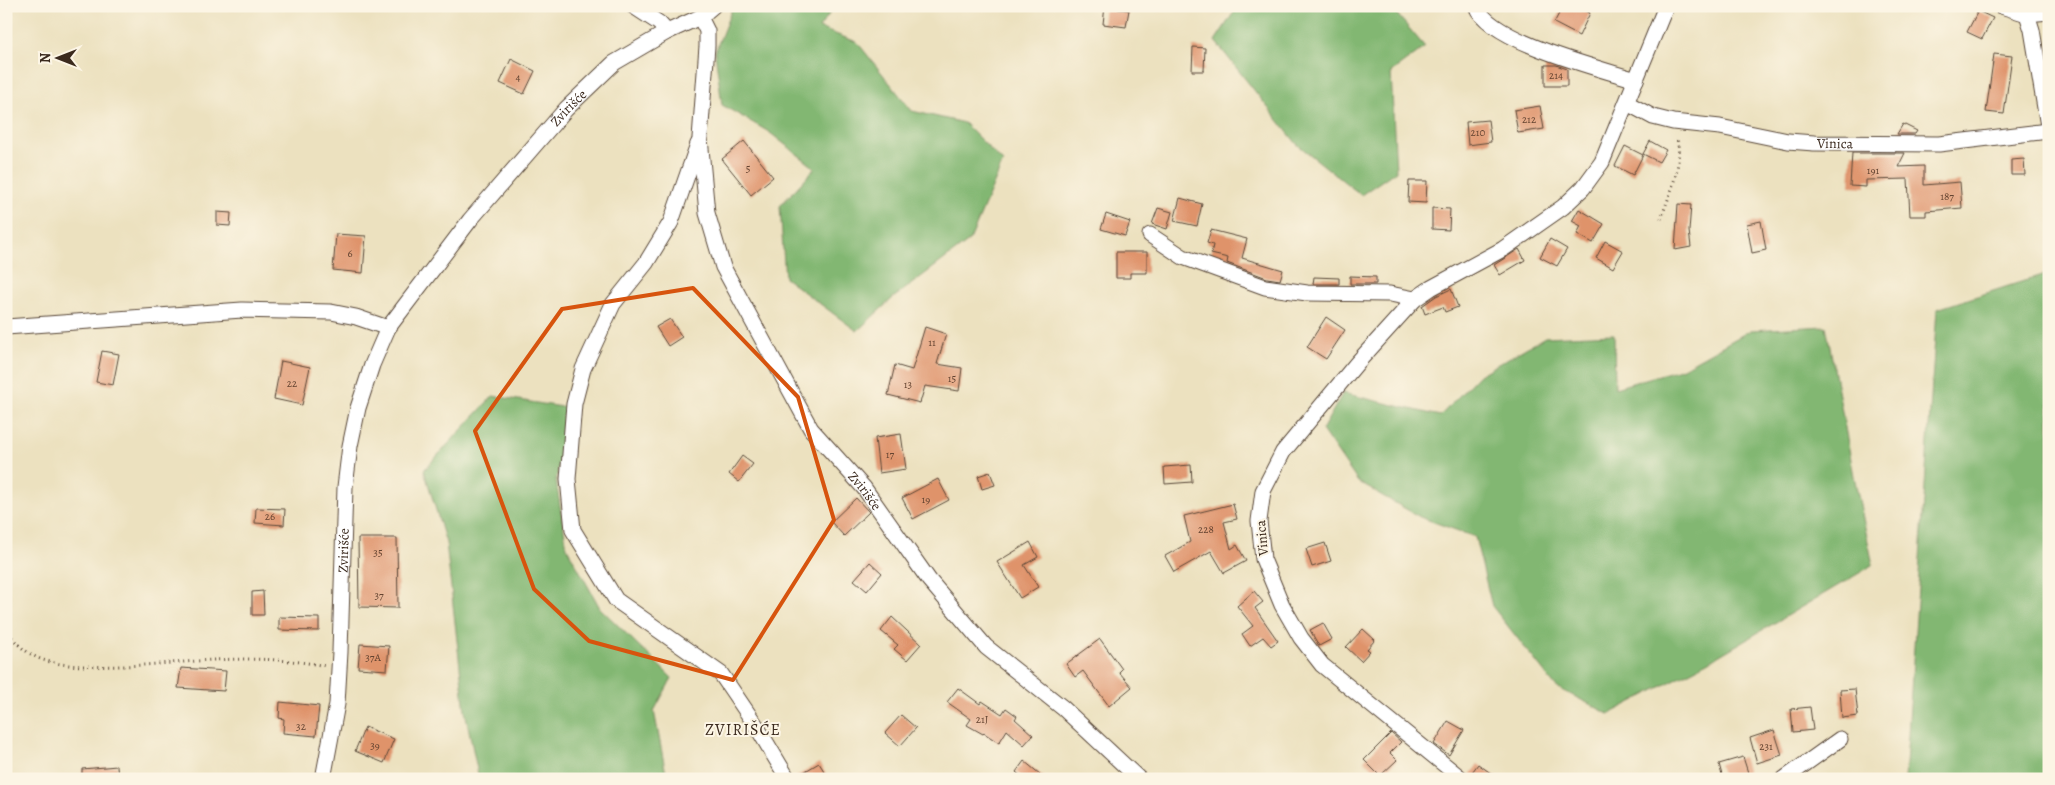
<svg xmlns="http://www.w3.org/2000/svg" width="2055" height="785" font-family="Alegreya,serif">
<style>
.forest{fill:#82b772;stroke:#5e7048}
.building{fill:#df936b}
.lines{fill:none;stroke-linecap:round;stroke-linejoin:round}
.minor-casing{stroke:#564536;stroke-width:17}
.path{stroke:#564536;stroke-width:3;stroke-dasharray:1 4;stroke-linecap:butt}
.minor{stroke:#fff;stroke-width:15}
.marked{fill:none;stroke:#d7540e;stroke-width:4;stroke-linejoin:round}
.labels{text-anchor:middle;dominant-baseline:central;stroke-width:4;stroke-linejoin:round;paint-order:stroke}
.number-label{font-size:11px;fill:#644431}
.street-label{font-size:14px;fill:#3b2a1e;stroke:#fcf5e5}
.quarter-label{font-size:16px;letter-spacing:1px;fill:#3b2a1e;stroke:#fcf5e5}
</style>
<rect width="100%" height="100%" fill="#fcf5e5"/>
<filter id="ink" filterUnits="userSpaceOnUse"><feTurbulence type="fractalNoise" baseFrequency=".02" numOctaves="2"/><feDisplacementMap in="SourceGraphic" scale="10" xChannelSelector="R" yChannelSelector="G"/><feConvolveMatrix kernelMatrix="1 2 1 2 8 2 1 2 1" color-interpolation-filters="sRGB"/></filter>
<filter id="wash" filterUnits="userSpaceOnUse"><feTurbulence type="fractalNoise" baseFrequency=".0096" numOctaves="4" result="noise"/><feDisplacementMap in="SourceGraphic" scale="20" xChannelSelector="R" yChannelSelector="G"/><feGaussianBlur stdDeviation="1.12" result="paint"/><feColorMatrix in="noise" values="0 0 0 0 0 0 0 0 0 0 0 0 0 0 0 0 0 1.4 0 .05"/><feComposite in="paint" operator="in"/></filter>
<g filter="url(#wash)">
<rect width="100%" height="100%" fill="#ece1bf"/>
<!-- forest -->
<g class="forest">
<path d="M 733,6 L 835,6 L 819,28 L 857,42 L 912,111 L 964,123 L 1003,162 L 970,240 L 893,298 L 857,331 L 785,278 L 780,206 L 815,168 L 769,132 L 722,105 L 715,52 Z"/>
<path d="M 1230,6 L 1390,6 L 1425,47 L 1391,72 L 1396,171 L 1361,195 L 1297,144 L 1215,41 L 1236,9 Z"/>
<path d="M 2049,273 L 2049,779 L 1905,779 L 1937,309 Z"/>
<path d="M 1826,326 L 1854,476 L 1873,565 L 1708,662 L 1609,714 L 1556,687 L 1492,606 L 1475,537 L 1420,517 L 1358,482 L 1322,430 L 1343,393 L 1440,416 L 1479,375 L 1545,337 L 1614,334 L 1615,388 L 1683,368 L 1751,330 Z"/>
<path d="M 493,396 L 568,408 L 556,481 L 567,548 L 600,608 L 672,678 L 654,711 L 667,779 L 479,779 L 465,711 L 446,543 L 424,470 Z"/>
</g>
<g id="blocks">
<!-- building -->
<g class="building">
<path d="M 1105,6 L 1118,6 L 1118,9 L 1129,10 L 1126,27 L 1103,24 Z"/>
<path d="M 1563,6 L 1576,6 L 1590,13 L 1579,36 L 1554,23 Z"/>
<path d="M 1978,11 L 1993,18 L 1982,39 L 1967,32 Z"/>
<path d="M 1193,47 L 1205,48 L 1204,71 L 1192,71 Z"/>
<path d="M 1994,54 L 2012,56 L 2004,114 L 1986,112 Z"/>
<path d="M 511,59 L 535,71 L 524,94 L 500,83 Z"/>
<path d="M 1545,65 L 1556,65 L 1567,69 L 1567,86 L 1545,86 Z"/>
<path d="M 1540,106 L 1544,129 L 1518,133 L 1514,110 Z"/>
<path d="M 1488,120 L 1491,142 L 1468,145 L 1466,122 Z"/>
<path d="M 1903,124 L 1917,131 L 1915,134 L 1897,134 Z"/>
<path d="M 744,141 L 773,177 L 751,195 L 722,159 Z"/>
<path d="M 1650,141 L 1666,150 L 1659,162 L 1643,154 Z"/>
<path d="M 1625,146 L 1643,155 L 1633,175 L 1615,166 Z"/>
<path d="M 1852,153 L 1905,153 L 1898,167 L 1924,166 L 1924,185 L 1960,182 L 1962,208 L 1926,211 L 1926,216 L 1910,216 L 1908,179 L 1866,180 L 1866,187 L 1850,186 Z"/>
<path d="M 2024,159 L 2025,175 L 2011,175 L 2011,160 Z"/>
<path d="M 1409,181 L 1427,181 L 1426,203 L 1408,202 Z"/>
<path d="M 1180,198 L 1202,204 L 1197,226 L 1174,221 Z"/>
<path d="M 1678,204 L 1691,205 L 1689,231 L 1691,247 L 1675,250 Z"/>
<path d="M 1158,208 L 1172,212 L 1167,229 L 1152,224 Z"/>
<path d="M 1432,208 L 1450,209 L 1449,230 L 1432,229 Z"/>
<path d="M 1579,209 L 1604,224 L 1593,243 L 1577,234 L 1581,226 L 1572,221 Z"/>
<path d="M 217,212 L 231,213 L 230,226 L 217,225 Z"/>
<path d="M 1106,214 L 1130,222 L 1125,236 L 1101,229 Z"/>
<path d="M 1761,221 L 1766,250 L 1752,253 L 1747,224 Z"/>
<path d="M 1211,230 L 1247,239 L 1242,258 L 1283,270 L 1280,280 L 1267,278 L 1227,263 L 1228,258 L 1211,254 L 1213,245 L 1207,243 Z"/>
<path d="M 336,234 L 366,236 L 363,273 L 333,270 Z"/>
<path d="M 1550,239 L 1567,249 L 1557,266 L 1540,257 Z"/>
<path d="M 1605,241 L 1623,251 L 1613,268 L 1596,258 Z"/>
<path d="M 1519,249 L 1525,260 L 1500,275 L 1494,265 Z"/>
<path d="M 1116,252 L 1147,252 L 1147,273 L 1130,273 L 1130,278 L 1116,278 Z"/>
<path d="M 1350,276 L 1376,277 L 1376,284 L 1350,284 Z"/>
<path d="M 1314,277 L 1339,278 L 1339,284 L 1313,284 Z"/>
<path d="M 1451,289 L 1458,307 L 1445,312 L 1443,307 L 1425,314 L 1422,306 L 1436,296 Z"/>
<path d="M 1326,317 L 1345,330 L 1326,359 L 1307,347 Z"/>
<path d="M 670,319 L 682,337 L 668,346 L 656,327 Z"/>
<path d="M 925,327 L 946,334 L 937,364 L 962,368 L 959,391 L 925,386 L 920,403 L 888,395 L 895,365 L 912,370 Z"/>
<path d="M 102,351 L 119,354 L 113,385 L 96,382 Z"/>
<path d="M 281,361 L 310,367 L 302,405 L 274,399 Z"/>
<path d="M 901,434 L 906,469 L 879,473 L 875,438 Z"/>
<path d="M 742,456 L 753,464 L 739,482 L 729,474 Z"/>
<path d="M 1191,465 L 1192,482 L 1165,484 L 1164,467 Z"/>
<path d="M 990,472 L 995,485 L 982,489 L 978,476 Z"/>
<path d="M 938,479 L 949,500 L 913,519 L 902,498 Z"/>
<path d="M 856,498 L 869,512 L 844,536 L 831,522 Z"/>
<path d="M 1233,504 L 1237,519 L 1224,522 L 1231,549 L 1237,545 L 1246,561 L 1224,573 L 1211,551 L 1174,572 L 1165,556 L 1190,542 L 1184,516 Z"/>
<path d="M 256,508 L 285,509 L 284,525 L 255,523 Z"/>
<path d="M 358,538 L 397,538 L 398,608 L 359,607 Z"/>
<path d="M 1030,542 L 1038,557 L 1024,565 L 1038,587 L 1020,598 L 997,562 Z"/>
<path d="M 1325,543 L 1331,561 L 1312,567 L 1306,549 Z"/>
<path d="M 870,562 L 882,573 L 867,591 L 854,580 Z"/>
<path d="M 263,591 L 264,615 L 252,615 L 252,592 Z"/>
<path d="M 1254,591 L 1263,602 L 1255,608 L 1278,641 L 1271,646 L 1263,637 L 1250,646 L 1242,634 L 1253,626 L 1237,606 Z"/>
<path d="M 279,617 L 319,618 L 319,631 L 279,630 Z"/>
<path d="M 892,617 L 921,644 L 907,660 L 894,649 L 898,645 L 881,631 Z"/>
<path d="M 1323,623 L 1332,639 L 1319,646 L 1310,630 Z"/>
<path d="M 1363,629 L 1375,640 L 1367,649 L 1370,651 L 1361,661 L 1346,647 Z"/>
<path d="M 1100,639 L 1122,669 L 1119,672 L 1132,687 L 1109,706 L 1083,671 L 1075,677 L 1066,664 Z"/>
<path d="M 360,644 L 389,646 L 387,670 L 358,668 Z"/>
<path d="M 181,668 L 226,671 L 224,691 L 178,688 Z"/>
<path d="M 958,688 L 980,704 L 982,701 L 1002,714 L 1006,708 L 1017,716 L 1015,719 L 1033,735 L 1024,745 L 1007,730 L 999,743 L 984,733 L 983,734 L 967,725 L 971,719 L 947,702 Z"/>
<path d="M 1855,689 L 1858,716 L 1842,718 L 1840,690 Z"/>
<path d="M 280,702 L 319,706 L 316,736 L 283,733 L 284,719 L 279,718 Z"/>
<path d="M 1810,707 L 1813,730 L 1793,732 L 1791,709 Z"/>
<path d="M 901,715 L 916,728 L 900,746 L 885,733 Z"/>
<path d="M 1448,721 L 1464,730 L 1449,755 L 1434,744 Z"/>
<path d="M 365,727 L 394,739 L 384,763 L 355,751 Z"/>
<path d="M 1774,730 L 1782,755 L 1757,763 L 1750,738 Z"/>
<path d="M 1391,733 L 1401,742 L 1390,753 L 1397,760 L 1380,776 L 1364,760 Z"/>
<path d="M 1743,757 L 1750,779 L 1723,779 L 1719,764 Z"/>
<path d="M 1024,761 L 1046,779 L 1024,779 L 1016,772 Z"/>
<path d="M 819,763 L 829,779 L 797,779 L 797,776 Z"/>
<path d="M 1478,764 L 1499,779 L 1471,779 L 1470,775 Z"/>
<path d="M 117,766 L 118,779 L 82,779 L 82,769 Z"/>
</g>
</g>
</g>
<g filter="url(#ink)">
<use href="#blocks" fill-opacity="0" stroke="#564536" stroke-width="1"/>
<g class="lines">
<!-- minor casing -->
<g class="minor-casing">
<g id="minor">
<path d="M 633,6 L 659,23 L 667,32"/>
<path d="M 1476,6 C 1491,42 1599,68 1636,80"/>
<path d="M 2001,6 L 2027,14 L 2049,12"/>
<path d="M 2027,14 L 2032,30 L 2049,132"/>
<path id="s1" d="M 700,17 L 707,31 L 707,46 L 700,138 L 707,213 L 723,267 L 811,429 L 864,488 L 929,580 L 986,647 L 1063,708 L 1139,779"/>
<path id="s2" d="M 1627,103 L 1653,117 L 1673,122 L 1720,127 L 1788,141 L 1814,143 L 1939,144 L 2048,131"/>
<path d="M 698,144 L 671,222 L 646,263 L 613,304 L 583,369 L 574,404 L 568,479 L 573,530 L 616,600 L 721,674 L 757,727 L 788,779"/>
<path d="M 1150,235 L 1183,257 L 1265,287 L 1307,293 L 1390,294 L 1415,299"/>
<path d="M 6,327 L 242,310 L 331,312 L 356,317 L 388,328"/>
<path id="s3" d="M 323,779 L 337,704 L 340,652 L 345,487 L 350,446 L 358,408 L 372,365 L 388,328 L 470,220 L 566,109 L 614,63 L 667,32 L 700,17 L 713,6"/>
<path d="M 1462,779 L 1322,665 L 1301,638 L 1282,605 L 1263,559 L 1259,521 L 1263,491 L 1283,452 L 1357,363 L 1415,299 L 1431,288 L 1503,249 L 1563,207 L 1583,188 L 1602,162 L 1666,6"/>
<path d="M 1784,779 L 1840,739"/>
</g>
</g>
<!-- path -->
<g class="path">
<path d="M 1661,219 C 1670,192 1683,167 1677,138"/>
<path d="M 6,629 C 14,641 22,650 36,657 C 71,675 171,662 213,660 C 252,658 289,659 326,666"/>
</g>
<!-- minor -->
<use href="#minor" class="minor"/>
</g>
</g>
<!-- marked area -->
<path class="marked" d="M 693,288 L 798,397 L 834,520 L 733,680 L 589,641 L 534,589 L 475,431 L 562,309 Z"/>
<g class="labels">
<!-- number labels -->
<g class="number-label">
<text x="1556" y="75">214</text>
<text x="518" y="77">4</text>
<text x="1529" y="119">212</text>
<text x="1478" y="132">210</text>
<text x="748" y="168">5</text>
<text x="1873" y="170">191</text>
<text x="1947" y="196">187</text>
<text x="350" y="253">6</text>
<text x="932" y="342">11</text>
<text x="952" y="378">15</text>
<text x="292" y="383">22</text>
<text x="908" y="384">13</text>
<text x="890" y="454">17</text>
<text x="926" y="499">19</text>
<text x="270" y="516">26</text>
<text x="1206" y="529">228</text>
<text x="378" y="552">35</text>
<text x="379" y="595">37</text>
<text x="373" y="657">37A</text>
<text x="982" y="719">21J</text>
<text x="301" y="726">32</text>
<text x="375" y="745">39</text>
<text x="1766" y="746">231</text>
</g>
<!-- street labels -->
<g class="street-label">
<text stroke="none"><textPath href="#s3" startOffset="744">Zvirišće</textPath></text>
<text stroke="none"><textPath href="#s2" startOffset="214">Vinica</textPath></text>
<text stroke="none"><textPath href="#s1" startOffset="521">Zvirišće</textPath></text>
<text transform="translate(1262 538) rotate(-95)">Vinica</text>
<text stroke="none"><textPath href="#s3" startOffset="230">Zvirišće</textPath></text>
</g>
<!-- quarter labels -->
<g class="quarter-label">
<text x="743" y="730">ZVIRIŠĆE</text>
</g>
</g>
<!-- margin -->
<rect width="2055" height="785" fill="none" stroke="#fcf5e5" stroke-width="25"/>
<!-- north arrow -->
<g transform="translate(58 58) rotate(270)" stroke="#fcf5e5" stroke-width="4" paint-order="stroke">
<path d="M0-4L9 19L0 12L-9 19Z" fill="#3b2a1e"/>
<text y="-8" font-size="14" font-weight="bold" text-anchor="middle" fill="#3b2a1e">N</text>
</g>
</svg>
